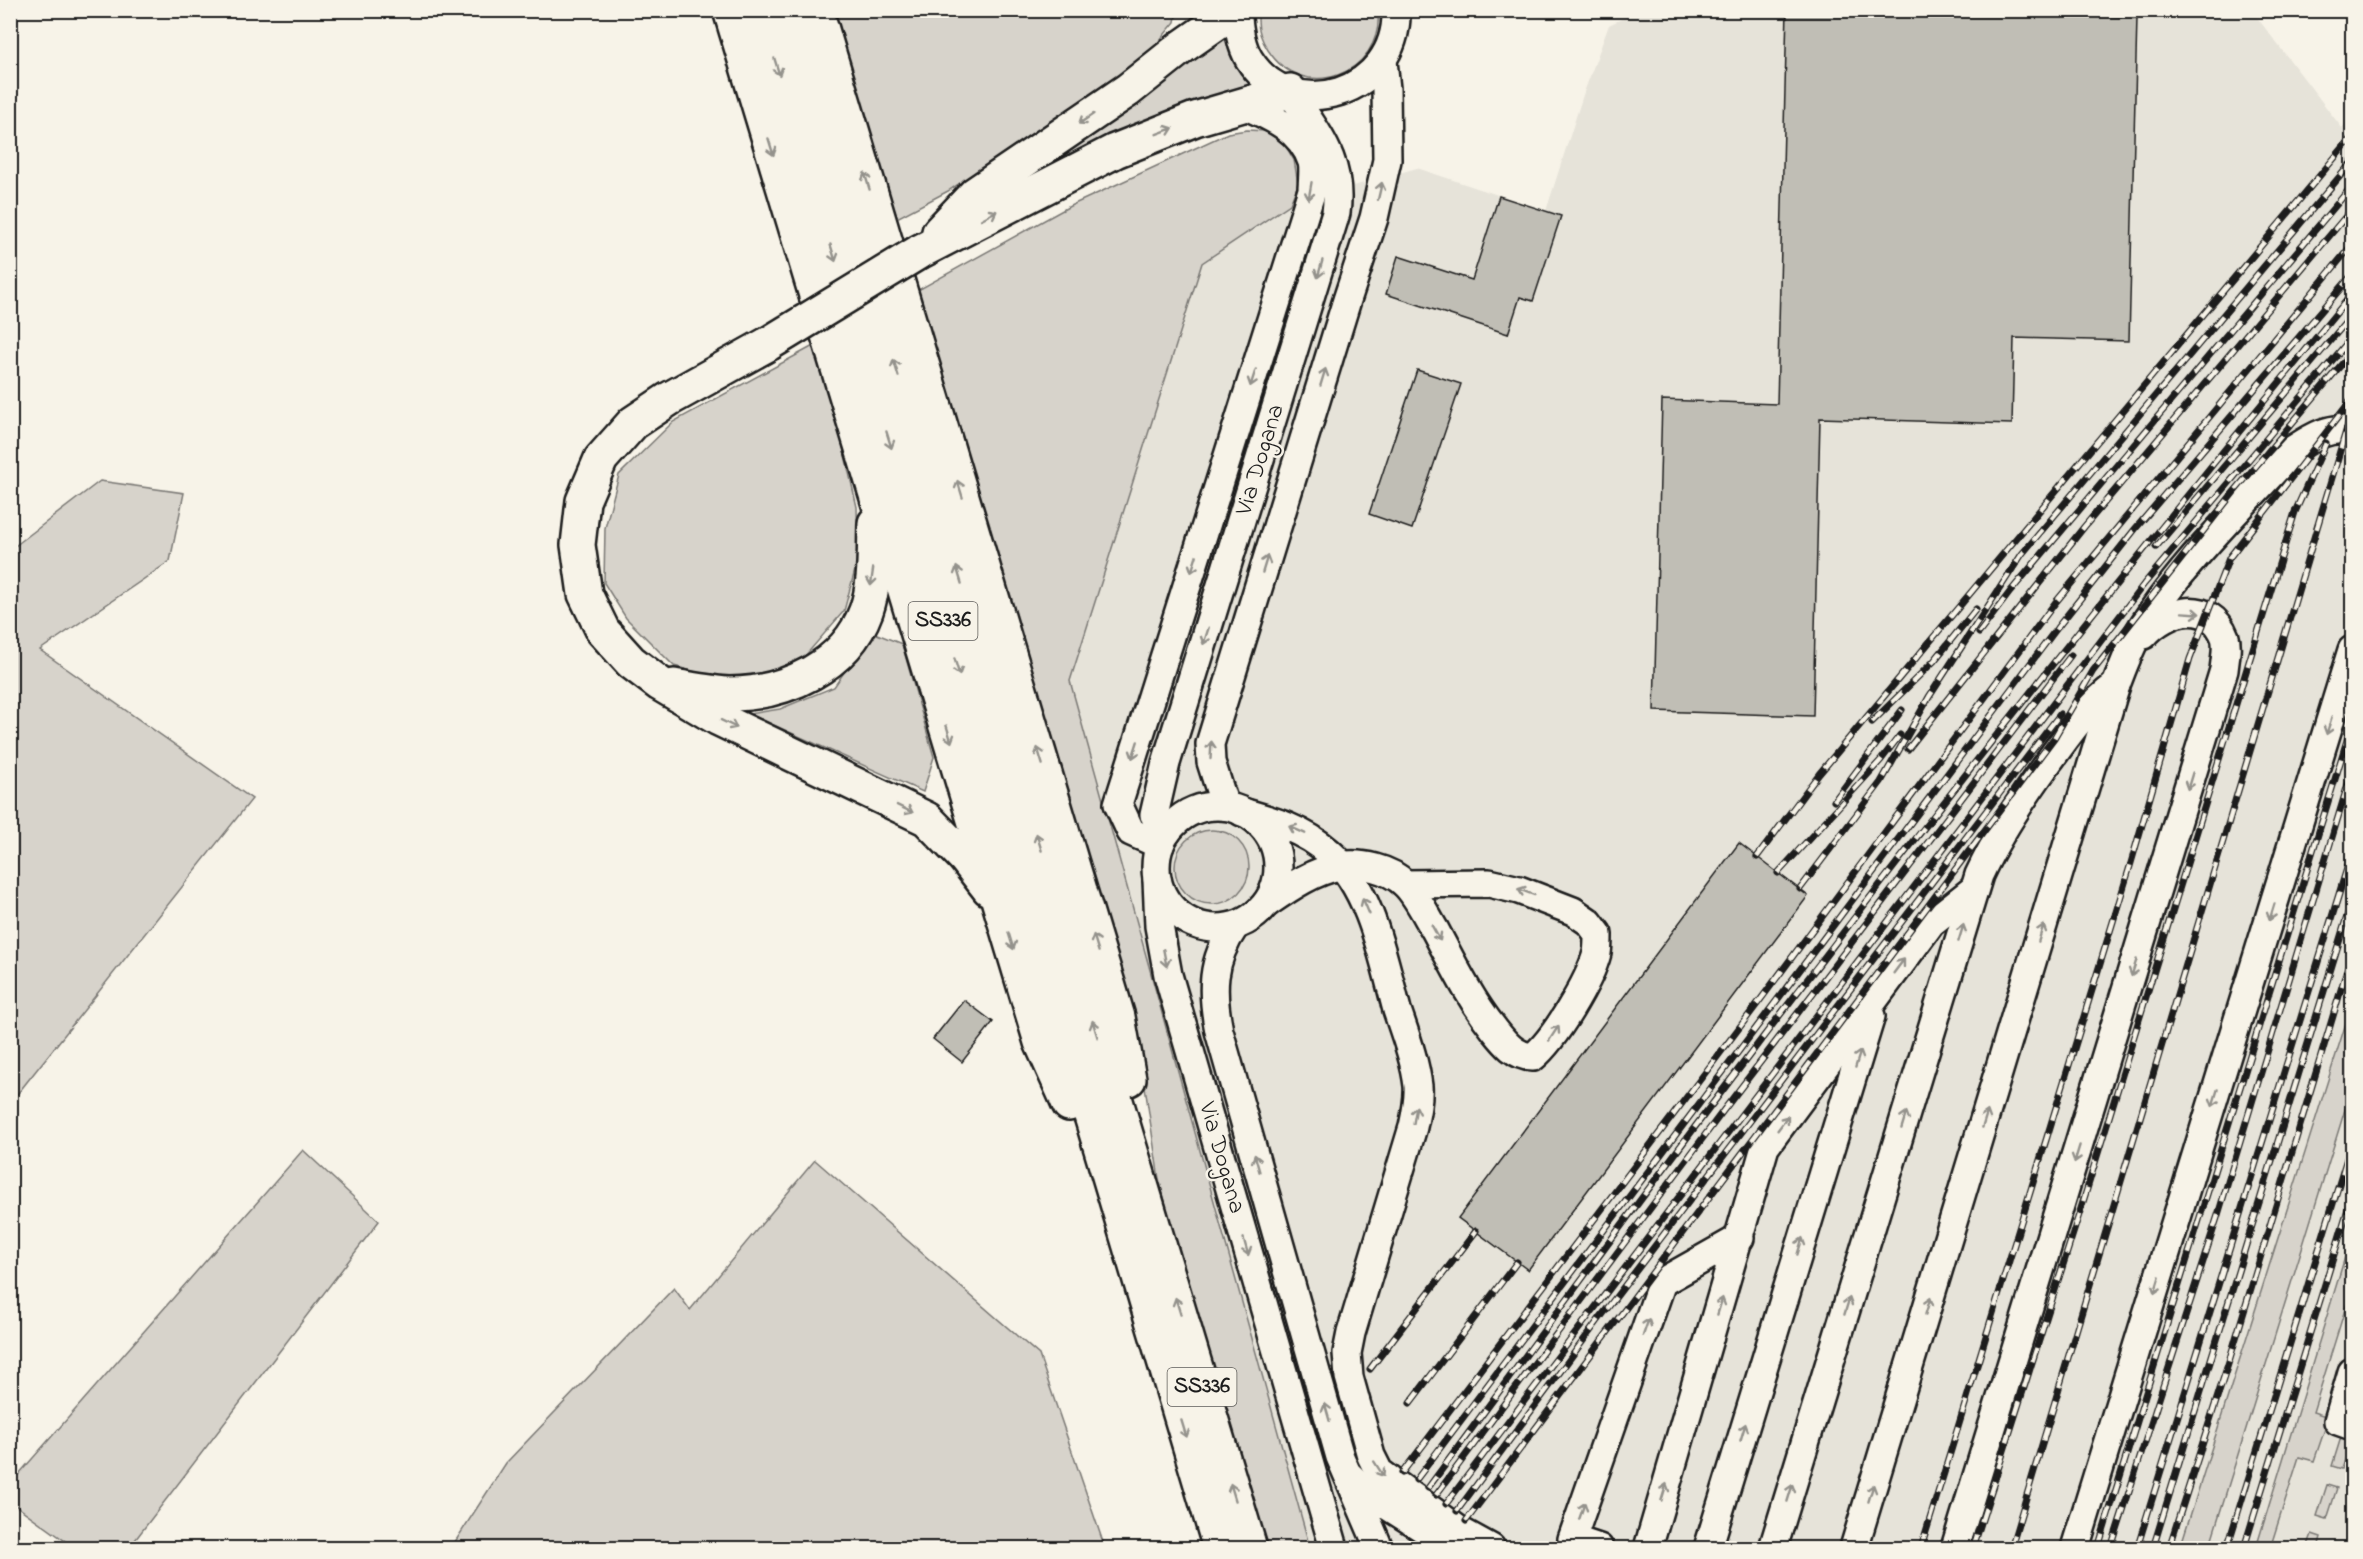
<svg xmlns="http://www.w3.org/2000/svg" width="2363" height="1559" font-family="'Indie Flower',sans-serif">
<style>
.built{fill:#e6e3d9}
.green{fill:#d7d3cb;stroke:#7a7874;stroke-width:1.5}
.building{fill:#c0beb5;stroke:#1c1c1c;stroke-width:1.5}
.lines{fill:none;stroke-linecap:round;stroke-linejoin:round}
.minor-casing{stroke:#1c1c1c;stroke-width:32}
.highway-casing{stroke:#1c1c1c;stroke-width:38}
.minor{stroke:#f7f3e8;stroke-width:27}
.highway{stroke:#f7f3e8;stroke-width:33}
.rail-casing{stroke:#1c1c1c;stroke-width:7}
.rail{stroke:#f7f3e8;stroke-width:4.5;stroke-dasharray:14;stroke-linecap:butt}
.highway-bridge-casing{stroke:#1c1c1c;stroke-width:38;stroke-linecap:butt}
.highway-bridge{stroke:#f7f3e8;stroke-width:33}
.oneway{stroke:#94928c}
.labels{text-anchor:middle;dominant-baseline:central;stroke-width:5;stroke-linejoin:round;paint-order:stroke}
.shield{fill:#f7f3e8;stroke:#5e5c59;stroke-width:1.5}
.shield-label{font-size:22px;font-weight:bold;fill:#1c1c1c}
.street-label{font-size:24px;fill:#1c1c1c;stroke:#f7f3e8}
</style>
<rect width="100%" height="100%" fill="#f7f3e8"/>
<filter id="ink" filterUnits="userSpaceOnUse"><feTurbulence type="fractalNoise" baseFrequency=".0167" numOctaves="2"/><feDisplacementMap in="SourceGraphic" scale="12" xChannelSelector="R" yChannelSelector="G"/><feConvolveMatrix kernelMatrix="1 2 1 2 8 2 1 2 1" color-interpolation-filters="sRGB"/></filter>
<g filter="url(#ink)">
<!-- built -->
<g class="built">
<path d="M 1638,11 L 2252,11 L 2342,128 L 2352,115 L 2352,1003 L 2180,1548 L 1310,1548 L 1070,681 L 1202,263 L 1290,204 L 1417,168 L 1546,211 L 1583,95 L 1609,25 Z"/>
<path d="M 2352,1087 L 2352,1548 L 2209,1548 Z"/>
</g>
<!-- green -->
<g class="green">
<path d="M 834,11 L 1177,11 L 1175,22 L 1144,59 L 948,191 L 897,218 L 849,70 Z"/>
<path d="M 1259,11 L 1378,11 C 1384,74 1303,105 1268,50 C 1260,38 1256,25 1259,11 Z"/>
<path d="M 1225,32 L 1235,64 L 1250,84 L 1250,92 L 974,211 Z"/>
<path d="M 1247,130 L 1266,131 L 1284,143 L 1294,160 L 1298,184 L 1290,204 L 1202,263 L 1070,681 L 1310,1548 L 1266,1548 L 1187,1284 L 1159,1179 L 1140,1054 L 918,290 L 1070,206 L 1228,133 Z"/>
<path d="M 819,343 L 857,507 L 858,559 L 844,611 L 805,656 L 770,677 L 721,679 L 674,666 L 626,618 L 604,583 L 605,528 L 619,475 L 673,422 Z"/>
<path d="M 100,481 L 184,493 L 170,561 L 40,650 L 252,799 L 11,1102 L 11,549 Z"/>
<path d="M 872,632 L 902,644 L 934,757 L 923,792 L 749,714 L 780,709 L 834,687 Z"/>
<circle cx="1212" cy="867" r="37"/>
<path d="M 2352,1004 L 2352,1087 L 2209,1548 L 2180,1548 Z"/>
<path d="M 303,1150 L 379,1221 L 129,1548 L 75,1548 L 11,1502 L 11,1483 Z"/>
<path d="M 815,1160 L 1039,1355 L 1105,1548 L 451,1548 L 506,1463 L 674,1288 L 690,1310 Z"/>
<path d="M 2352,1234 L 2352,1287 L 2313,1412 L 2329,1417 L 2314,1461 L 2299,1457 L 2272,1542 L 2287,1548 L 2256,1548 Z"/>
<path d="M 2342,1434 L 2352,1438 L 2342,1469 L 2332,1466 Z"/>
<path d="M 2327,1485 L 2337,1488 L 2327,1519 L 2317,1516 Z"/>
<path d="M 2312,1534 L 2321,1537 L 2318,1548 L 2307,1548 Z"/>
</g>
<!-- building -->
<g class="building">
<path d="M 1787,10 L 1898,10 L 2137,17 L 2129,341 L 2014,338 L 2012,424 L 1820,418 L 1813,716 L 1654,711 L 1662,400 L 1777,404 Z"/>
<path d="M 1499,196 L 1561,216 L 1533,301 L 1520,297 L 1508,334 L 1386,294 L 1398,256 L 1472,280 Z"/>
<path d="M 1417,370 L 1461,384 L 1412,529 L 1369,514 Z"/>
<path d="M 1739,843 L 1808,896 L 1528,1270 L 1458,1218 Z"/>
<path d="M 964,1000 L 993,1022 L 962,1062 L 933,1039 Z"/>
</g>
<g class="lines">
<!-- minor casing -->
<g class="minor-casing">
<g id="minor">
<path d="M 1237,10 C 1239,27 1240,44 1249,59 C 1291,127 1399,94 1396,10"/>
<path d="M 1225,806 L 1211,762 L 1210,744 L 1347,300 L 1374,218 L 1387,160 L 1386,89 L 1383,61"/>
<circle cx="1217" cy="867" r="61"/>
<path d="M 1242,812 C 1274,821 1303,829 1329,852 C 1371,889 1383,958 1397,1010 C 1405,1034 1415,1060 1418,1086 C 1419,1099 1416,1113 1413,1127 L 1351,1333 L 1347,1353 L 1349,1377 L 1371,1456 L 1379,1472 L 1460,1531 L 1491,1548"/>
<path d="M 1167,832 L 1154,815 L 1166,763 L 1336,213 C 1343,160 1316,133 1290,91"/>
<path d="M 1160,845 L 1131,832 L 1118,804 L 1312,190 C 1312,182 1314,170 1312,162 C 1302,130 1272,117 1244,105"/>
<path d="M 1157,880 L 1159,926 L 1168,975 L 1334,1548"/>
<path d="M 1267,903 C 1289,888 1313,871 1340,866 C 1361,862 1390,869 1405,884 C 1416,894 1427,917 1435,930 C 1453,964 1470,999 1494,1029 C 1505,1043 1515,1056 1533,1057 C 1555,1039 1590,980 1597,953 C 1598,947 1598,940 1598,934 L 1589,922 L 1573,911 L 1519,890 L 1489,883 L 1405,884"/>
<path d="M 1235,926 C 1211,961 1211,991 1219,1031 L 1340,1457 L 1379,1548"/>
<path d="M 2352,1372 L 2338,1421 L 2352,1426"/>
<path d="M 1350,1476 L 1366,1492 L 1454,1548"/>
<path d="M 1599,1548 L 1572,1539 L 1662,1282 L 1740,1238"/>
<path d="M 1648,1548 L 1765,1147 L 1931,923 L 1974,889"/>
<path d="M 1708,1548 L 1871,1016"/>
<path d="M 1773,1548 L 1979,875 C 1998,834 2023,797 2049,761 C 2071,731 2087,707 2116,685"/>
<path d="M 1854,1548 L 2116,685 C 2123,667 2129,650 2138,634 C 2176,569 2243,506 2294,449 C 2311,438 2332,424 2352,432"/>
<path d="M 1955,1548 L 2224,670 C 2225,660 2228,646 2225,637 C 2210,598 2167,609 2144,635"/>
<path d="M 2075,1548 L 2352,650"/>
</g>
</g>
<!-- highway casing -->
<g class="highway-casing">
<g id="highway">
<path d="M 730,10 L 1041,1042 L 1069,1104"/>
<path d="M 761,10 L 1220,1548"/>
<path d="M 789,10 L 1250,1548"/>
<path d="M 816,10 L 1118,1017 L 1129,1079"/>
<path d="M 939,232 L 975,194 L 1128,90 L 1182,47 L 1235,10"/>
<path d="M 919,252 L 1115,151 L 1195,119 L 1290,91"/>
<path d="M 768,344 L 669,399 L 633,423 L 601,459 L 583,501 L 578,545 L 585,594 L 603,631 L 631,662 L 660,684 L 719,719 L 927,819 L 965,858 L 989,889"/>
<path d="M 674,686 C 692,689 711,693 729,694 C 785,694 846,666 866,611 C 876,584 874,551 875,523"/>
</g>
</g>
<!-- minor -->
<use href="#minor" class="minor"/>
<!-- highway -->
<use href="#highway" class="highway"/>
<!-- rail casing -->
<g class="rail-casing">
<g id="rail">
<path d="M 2156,547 L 2352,315"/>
<path d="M 1979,633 L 2010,592 L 2352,186"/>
<path d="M 1872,722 L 1934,661 L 1976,609"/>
<path d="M 1908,749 L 2084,527 L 2352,209"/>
<path d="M 1834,801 L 1902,710"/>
<path d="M 1757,857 L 1819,774 L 2352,137"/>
<path d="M 1778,873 L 1881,760 L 1900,735"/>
<path d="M 1800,889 L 1881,782 L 1929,697 L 2022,554 L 2352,162"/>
<path d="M 1370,1369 L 1476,1231"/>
<path d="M 1410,1403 L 1517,1262"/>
<path d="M 1402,1473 L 1761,999 L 2055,603 L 2352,245"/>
<path d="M 1416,1480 L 2057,628 L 2136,528 L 2352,275"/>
<path d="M 1428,1488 C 1533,1346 1637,1202 1745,1061 C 1942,801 2144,546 2352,294"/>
<path d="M 1436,1495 L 1723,1111 L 2071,655"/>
<path d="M 1446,1504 L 2144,584 L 2352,337"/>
<path d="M 1457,1511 L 1600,1318 L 2060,714"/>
<path d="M 1466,1521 L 2054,738 L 2093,671 L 2234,492 L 2352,352"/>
<path d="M 1921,1548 L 2131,863 L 2190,659 L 2207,615 L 2229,558 L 2352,399"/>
<path d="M 1973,1548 L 2083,1202 L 2295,512 L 2326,443"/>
<path d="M 2011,1548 L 2352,411"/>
<path d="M 2098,1548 L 2352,724"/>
<path d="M 2111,1548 L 2218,1215 L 2352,771"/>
<path d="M 2137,1548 L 2352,852"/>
<path d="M 2153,1548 L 2352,900"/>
<path d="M 2169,1548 L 2230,1358 L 2352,953"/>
<path d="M 2227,1548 L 2352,1142"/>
<path d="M 2244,1548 L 2352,1196"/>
</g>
</g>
<!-- rail -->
<use href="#rail" class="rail"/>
<!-- highway-bridge casing -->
<g class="highway-bridge-casing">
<path id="highway-bridge" d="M 768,344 L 919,252"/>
</g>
<!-- highway-bridge -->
<use href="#highway-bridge" class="highway-bridge"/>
</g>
<!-- one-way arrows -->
<defs><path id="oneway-shaft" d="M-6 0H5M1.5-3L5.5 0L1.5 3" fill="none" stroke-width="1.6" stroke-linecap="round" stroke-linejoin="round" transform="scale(1.5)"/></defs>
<g class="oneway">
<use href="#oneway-shaft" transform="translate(777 67) rotate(73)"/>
<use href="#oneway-shaft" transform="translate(1086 119) rotate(146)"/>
<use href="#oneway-shaft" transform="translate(1165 131) rotate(-21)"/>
<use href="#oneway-shaft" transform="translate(771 147) rotate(73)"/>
<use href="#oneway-shaft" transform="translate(867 181) rotate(-107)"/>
<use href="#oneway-shaft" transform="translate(1310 191) rotate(100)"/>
<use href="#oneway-shaft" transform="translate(1380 191) rotate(-77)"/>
<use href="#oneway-shaft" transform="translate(989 215) rotate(-28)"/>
<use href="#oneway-shaft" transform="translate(833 253) rotate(73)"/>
<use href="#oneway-shaft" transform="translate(1320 269) rotate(106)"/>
<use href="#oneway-shaft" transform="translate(896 368) rotate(-107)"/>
<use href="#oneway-shaft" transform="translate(1323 377) rotate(-73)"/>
<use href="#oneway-shaft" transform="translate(1253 378) rotate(108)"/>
<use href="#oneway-shaft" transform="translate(889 440) rotate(73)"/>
<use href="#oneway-shaft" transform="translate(960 489) rotate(-107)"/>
<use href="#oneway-shaft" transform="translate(1194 564) rotate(108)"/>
<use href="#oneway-shaft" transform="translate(1265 564) rotate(-73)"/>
<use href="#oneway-shaft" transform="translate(959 575) rotate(-107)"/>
<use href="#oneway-shaft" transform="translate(872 577) rotate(98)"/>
<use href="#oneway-shaft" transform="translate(2191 613) rotate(4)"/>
<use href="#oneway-shaft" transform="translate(1206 636) rotate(108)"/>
<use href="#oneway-shaft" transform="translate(957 667) rotate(73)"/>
<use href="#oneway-shaft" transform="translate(729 724) rotate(26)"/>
<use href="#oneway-shaft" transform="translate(2329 726) rotate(107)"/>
<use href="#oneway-shaft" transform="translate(949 734) rotate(73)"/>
<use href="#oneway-shaft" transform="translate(1135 750) rotate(108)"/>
<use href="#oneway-shaft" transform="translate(1211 750) rotate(-87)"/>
<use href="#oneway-shaft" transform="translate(1040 756) rotate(-107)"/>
<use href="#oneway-shaft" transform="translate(2190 781) rotate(107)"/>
<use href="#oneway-shaft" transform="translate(905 809) rotate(26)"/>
<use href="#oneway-shaft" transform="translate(1297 830) rotate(-156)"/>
<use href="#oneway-shaft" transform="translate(1039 842) rotate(-107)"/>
<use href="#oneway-shaft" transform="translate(1526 892) rotate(-160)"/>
<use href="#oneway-shaft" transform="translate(1366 906) rotate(-113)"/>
<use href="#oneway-shaft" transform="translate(2272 912) rotate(107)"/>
<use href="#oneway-shaft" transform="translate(1436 933) rotate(61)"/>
<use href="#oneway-shaft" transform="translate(1961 933) rotate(-73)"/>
<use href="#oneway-shaft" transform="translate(2041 933) rotate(-73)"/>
<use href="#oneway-shaft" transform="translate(1011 941) rotate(73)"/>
<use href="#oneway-shaft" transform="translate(1096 943) rotate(-107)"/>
<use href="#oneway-shaft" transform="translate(1165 958) rotate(79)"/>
<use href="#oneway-shaft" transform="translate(1899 966) rotate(-53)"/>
<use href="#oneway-shaft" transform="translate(2134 968) rotate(107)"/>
<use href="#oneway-shaft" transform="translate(1095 1029) rotate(-107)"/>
<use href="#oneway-shaft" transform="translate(1554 1033) rotate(-57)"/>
<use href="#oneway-shaft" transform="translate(1858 1059) rotate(-73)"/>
<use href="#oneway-shaft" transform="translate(2215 1098) rotate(107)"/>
<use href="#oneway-shaft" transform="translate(1415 1115) rotate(-80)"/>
<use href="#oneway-shaft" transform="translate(1985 1119) rotate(-73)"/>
<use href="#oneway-shaft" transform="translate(1904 1120) rotate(-73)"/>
<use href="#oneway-shaft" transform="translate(1783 1123) rotate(-53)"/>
<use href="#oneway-shaft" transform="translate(2077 1154) rotate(107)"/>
<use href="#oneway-shaft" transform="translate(1257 1163) rotate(-106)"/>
<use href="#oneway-shaft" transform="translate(1800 1246) rotate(-73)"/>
<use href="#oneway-shaft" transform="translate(1246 1247) rotate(74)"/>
<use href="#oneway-shaft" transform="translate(2157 1285) rotate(107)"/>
<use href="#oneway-shaft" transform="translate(1178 1306) rotate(-107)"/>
<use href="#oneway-shaft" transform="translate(1720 1306) rotate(-73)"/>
<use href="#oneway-shaft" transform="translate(1847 1306) rotate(-73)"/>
<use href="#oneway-shaft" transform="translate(1928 1306) rotate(-73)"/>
<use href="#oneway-shaft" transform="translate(1646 1327) rotate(-71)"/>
<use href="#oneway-shaft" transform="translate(1327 1412) rotate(-106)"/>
<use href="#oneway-shaft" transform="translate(1184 1429) rotate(73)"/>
<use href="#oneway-shaft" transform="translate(1743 1432) rotate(-73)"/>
<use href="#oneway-shaft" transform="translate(1379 1469) rotate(57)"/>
<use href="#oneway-shaft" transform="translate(1233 1492) rotate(-107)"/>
<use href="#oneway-shaft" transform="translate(1664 1492) rotate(-73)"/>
<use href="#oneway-shaft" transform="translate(1790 1493) rotate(-73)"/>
<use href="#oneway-shaft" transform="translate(1871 1493) rotate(-73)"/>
<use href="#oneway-shaft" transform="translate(1582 1511) rotate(-71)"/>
</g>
</g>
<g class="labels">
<!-- shield labels -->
<g class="shield">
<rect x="908.5" y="602" width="69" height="38" rx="4.5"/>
<rect x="1167.5" y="1368" width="69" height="38" rx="4.5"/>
</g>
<g class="shield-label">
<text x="943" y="621">SS336</text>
<text x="1202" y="1387">SS336</text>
</g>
<!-- street labels -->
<g class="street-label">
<text transform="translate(1261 460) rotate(-73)">Via Dogana</text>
<text transform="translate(1221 1158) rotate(74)">Via Dogana</text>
</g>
</g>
<!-- margin -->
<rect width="2363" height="1559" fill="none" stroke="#f7f3e8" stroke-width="36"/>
<rect x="18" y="18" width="2327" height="1523" fill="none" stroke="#1c1c1c" stroke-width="2" filter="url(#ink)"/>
</svg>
